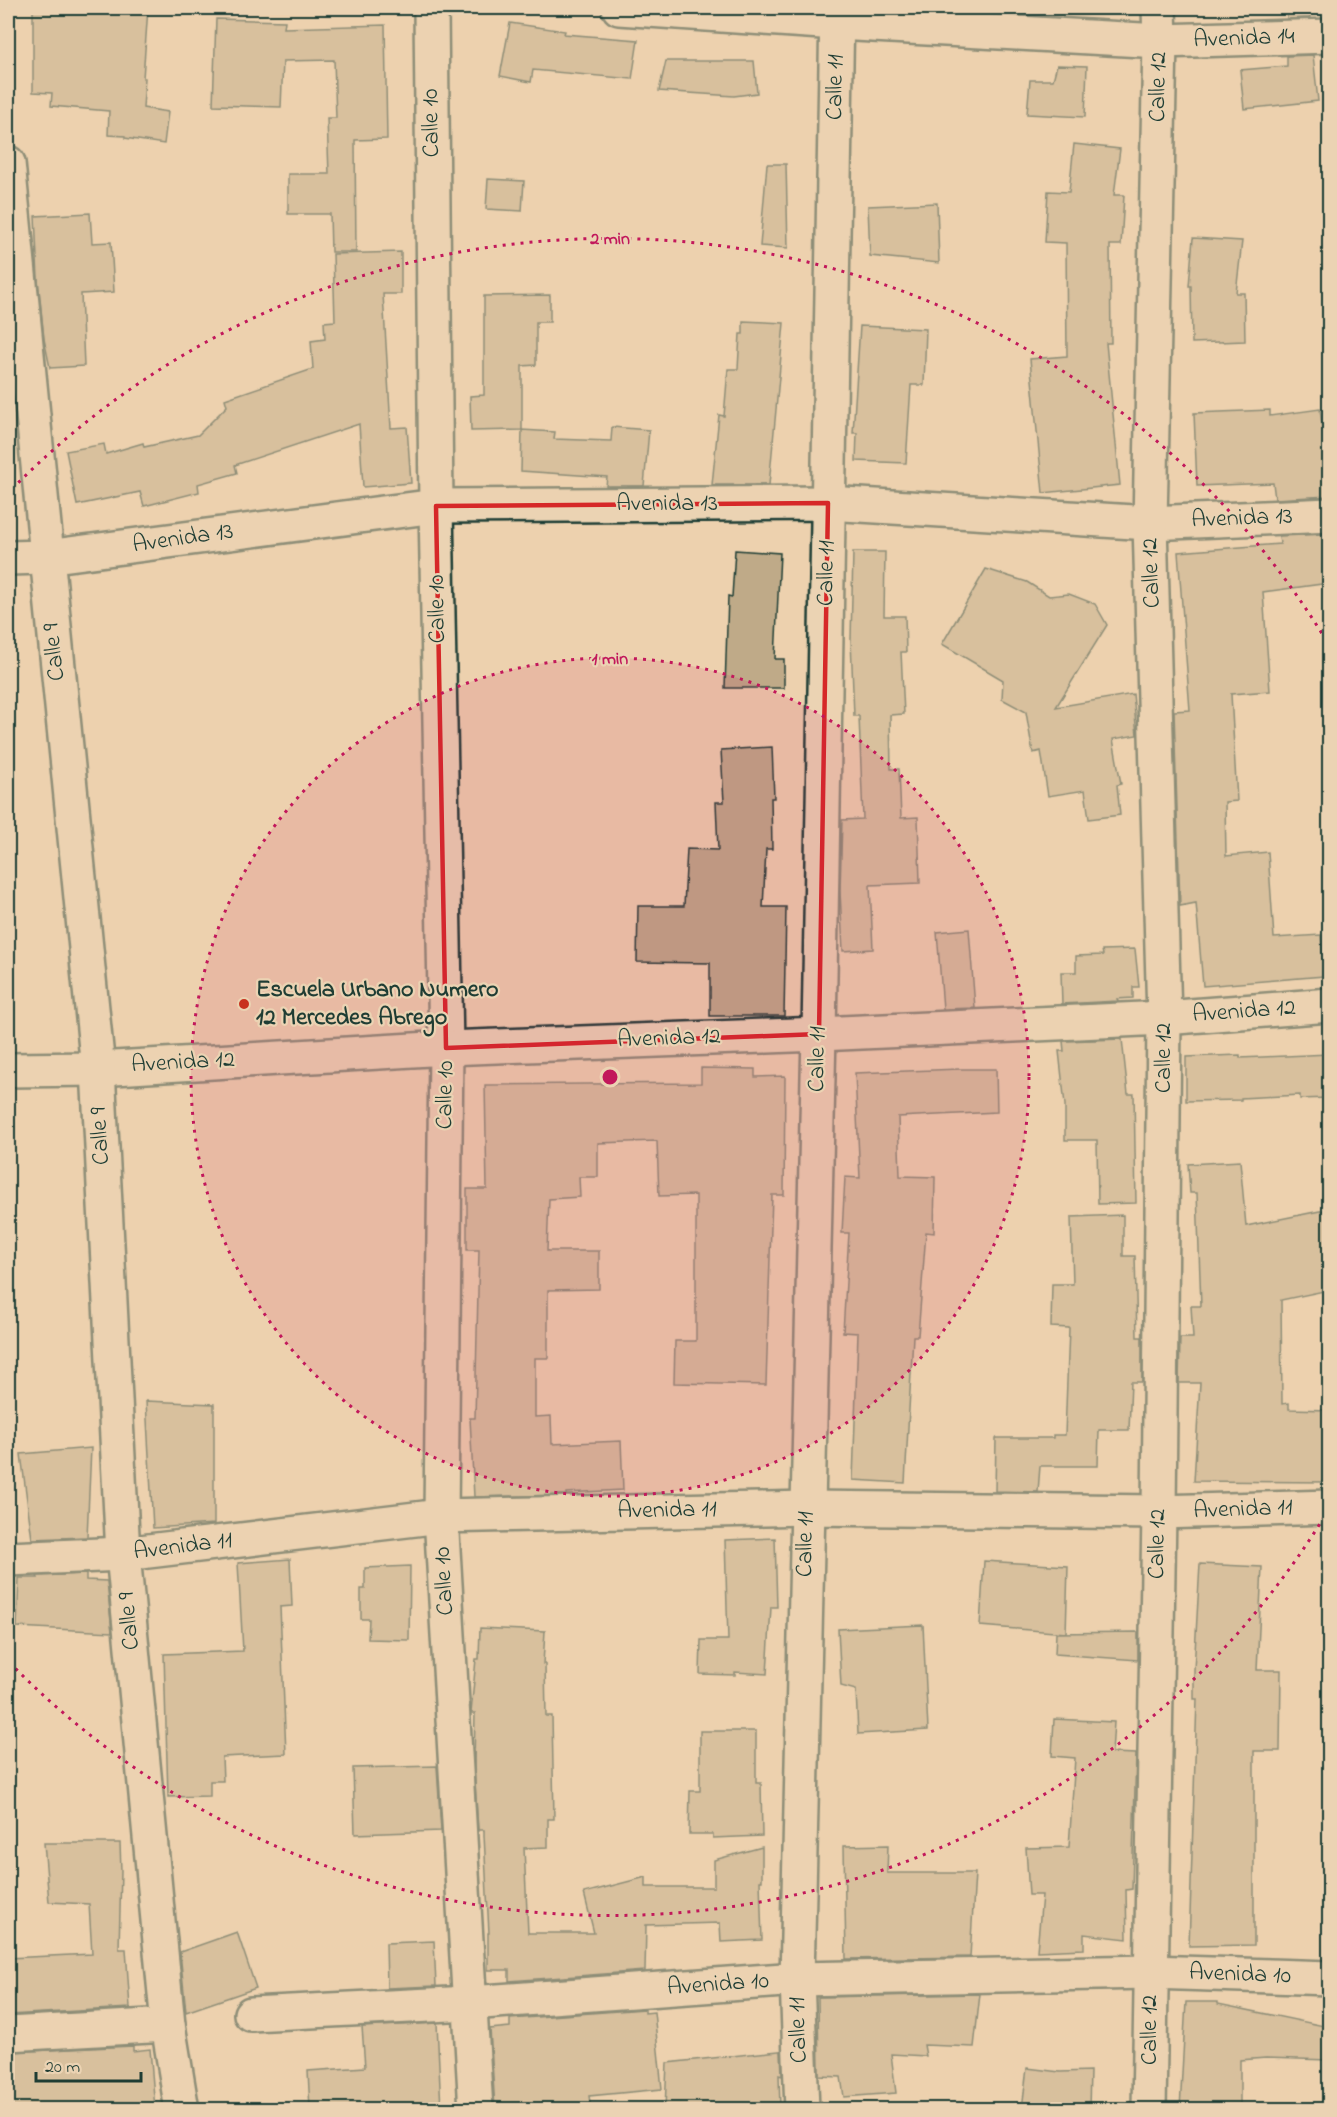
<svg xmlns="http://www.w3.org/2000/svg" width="1337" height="2117" font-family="'Indie Flower',sans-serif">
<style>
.building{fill:#bfaa88;stroke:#1f3d34;stroke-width:1.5}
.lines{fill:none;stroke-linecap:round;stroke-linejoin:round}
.minor-casing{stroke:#1f3d34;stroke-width:38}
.tertiary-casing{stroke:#1f3d34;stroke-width:38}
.minor{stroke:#ebd3b3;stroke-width:33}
.tertiary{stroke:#ebd3b3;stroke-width:33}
.marked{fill:none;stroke:#d62828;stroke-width:4.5;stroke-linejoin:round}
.ring{fill:none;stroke:#c2185b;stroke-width:3;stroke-dasharray:3 6}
.poi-dot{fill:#c8321e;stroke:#ebd3b3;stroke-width:2}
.labels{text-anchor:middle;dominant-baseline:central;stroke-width:4.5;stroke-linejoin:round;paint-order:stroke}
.street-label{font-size:24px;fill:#1f3d34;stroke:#ebd3b3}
.poi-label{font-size:24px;font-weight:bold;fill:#1f3d34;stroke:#ebd3b3;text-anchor:start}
.centre{fill:#c2185b;stroke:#ebd3b3;stroke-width:3}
.ring-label{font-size:18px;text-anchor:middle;font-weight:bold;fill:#c2185b;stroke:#ebd3b3;stroke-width:4.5;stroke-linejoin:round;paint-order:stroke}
</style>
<rect width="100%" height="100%" fill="#edd1ae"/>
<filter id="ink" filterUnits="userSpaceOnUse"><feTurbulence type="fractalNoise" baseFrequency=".0167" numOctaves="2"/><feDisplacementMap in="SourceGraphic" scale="12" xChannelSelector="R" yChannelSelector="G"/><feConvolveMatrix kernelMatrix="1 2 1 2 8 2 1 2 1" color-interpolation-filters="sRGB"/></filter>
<g filter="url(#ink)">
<!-- building -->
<g class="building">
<path d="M 33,8 L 148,8 L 143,78 L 145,78 L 143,108 L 168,112 L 164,144 L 125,138 L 125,136 L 108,135 L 109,111 L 51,106 L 52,93 L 33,92 Z"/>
<path d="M 1287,8 L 1309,8 L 1310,18 L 1287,19 Z"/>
<path d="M 216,19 L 285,21 L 284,28 L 385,25 L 387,139 L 355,140 L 356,252 L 331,252 L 330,214 L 288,214 L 288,174 L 329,174 L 327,118 L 336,118 L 334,60 L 283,61 L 281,107 L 213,105 Z"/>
<path d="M 510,23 L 565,31 L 564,34 L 638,40 L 632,79 L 533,70 L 531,82 L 500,76 Z"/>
<path d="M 1313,55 L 1318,101 L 1244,109 L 1240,70 L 1287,66 L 1287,56 Z"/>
<path d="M 666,61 L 754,61 L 757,93 L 734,96 L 659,91 Z"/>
<path d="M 1057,65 L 1087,66 L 1085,117 L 1027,114 L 1030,80 L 1053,80 Z"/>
<path d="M 1074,144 L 1120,149 L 1114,195 L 1124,195 L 1121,245 L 1110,245 L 1111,343 L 1106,343 L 1120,485 L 1043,493 L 1030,359 L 1067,356 L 1066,243 L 1045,242 L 1048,191 L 1069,192 Z"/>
<path d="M 767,164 L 786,164 L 788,248 L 760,246 Z"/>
<path d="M 488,179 L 524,181 L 522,211 L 486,209 Z"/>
<path d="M 937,203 L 939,263 L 870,256 L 868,206 Z"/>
<path d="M 90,213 L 92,243 L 111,242 L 114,292 L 81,294 L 84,366 L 50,368 L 44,339 L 38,279 L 35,216 Z"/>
<path d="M 1193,238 L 1242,241 L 1236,293 L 1244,293 L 1245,341 L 1192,343 L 1191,286 L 1189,286 Z"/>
<path d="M 401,252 L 401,294 L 383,294 L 391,428 L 407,427 L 411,483 L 363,487 L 359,424 L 235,465 L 237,473 L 198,484 L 199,492 L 144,506 L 140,492 L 77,505 L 66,451 L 104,444 L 106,454 L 143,443 L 144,447 L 198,435 L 227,406 L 225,399 L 313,369 L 311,341 L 325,339 L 324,322 L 335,321 L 333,254 Z"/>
<path d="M 550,295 L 550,322 L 536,322 L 536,365 L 522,366 L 522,430 L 471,431 L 470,396 L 484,395 L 484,296 Z"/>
<path d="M 743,321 L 784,323 L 769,485 L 712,485 L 719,415 L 724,416 L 728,369 L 738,369 L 740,334 L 743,334 Z"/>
<path d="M 860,326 L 926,329 L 924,385 L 911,385 L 906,463 L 856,461 L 857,433 L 853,433 Z"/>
<path d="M 1320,409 L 1329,479 L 1329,496 L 1275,499 L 1273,483 L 1197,486 L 1194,413 L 1270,410 L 1270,416 Z"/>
<path d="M 612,427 L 649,430 L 644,486 L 606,486 L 607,477 L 521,471 L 522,430 L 555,432 L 554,439 L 611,441 Z"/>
<path d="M 1329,534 L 1329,583 L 1263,592 L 1270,691 L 1231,694 L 1237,801 L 1225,802 L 1226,856 L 1268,852 L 1274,938 L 1321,935 L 1324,976 L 1203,986 L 1196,903 L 1180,906 L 1174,711 L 1190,710 L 1178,552 L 1280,544 L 1279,536 Z"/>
<path d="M 735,550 L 780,553 L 775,659 L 784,659 L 784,688 L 725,688 L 728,596 L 732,597 Z"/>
<path d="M 853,552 L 885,552 L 884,616 L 905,616 L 906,652 L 901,652 L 904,714 L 890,715 L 891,769 L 899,769 L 901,818 L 918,817 L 920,883 L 870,885 L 873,949 L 843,951 L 840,891 L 842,820 L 863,819 L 859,716 L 854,716 L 851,640 Z"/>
<path d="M 986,569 L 1027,582 L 1049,596 L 1069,594 L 1095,604 L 1107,625 L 1056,707 L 1133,694 L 1137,735 L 1113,739 L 1121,784 L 1117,785 L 1120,815 L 1089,819 L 1085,790 L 1048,796 L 1041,751 L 1033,753 L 1026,712 L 1002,699 L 1003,680 L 942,644 Z"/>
<path d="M 772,747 L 774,798 L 771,798 L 772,849 L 766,849 L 763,907 L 786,907 L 784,1016 L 710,1016 L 710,963 L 637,962 L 638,906 L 684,906 L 687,849 L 718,850 L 716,802 L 724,802 L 721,750 Z"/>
<path d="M 969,929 L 975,1008 L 943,1009 L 937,932 Z"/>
<path d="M 1135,949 L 1139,987 L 1133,987 L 1133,998 L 1117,999 L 1118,1001 L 1062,1004 L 1061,972 L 1076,972 L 1076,956 L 1103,955 L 1102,950 Z"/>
<path d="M 1122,1039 L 1128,1094 L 1134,1094 L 1136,1203 L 1098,1204 L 1097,1140 L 1065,1140 L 1065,1105 L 1059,1051 L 1064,1051 L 1063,1041 Z"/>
<path d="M 1329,1054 L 1329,1098 L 1300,1099 L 1300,1095 L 1241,1098 L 1241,1100 L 1186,1101 L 1186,1057 L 1240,1055 L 1240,1058 Z"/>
<path d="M 701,1068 L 755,1069 L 755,1077 L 785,1076 L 784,1195 L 772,1195 L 766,1385 L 674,1383 L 675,1341 L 696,1341 L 696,1195 L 659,1196 L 657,1141 L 598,1143 L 598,1177 L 579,1177 L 580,1197 L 549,1199 L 547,1251 L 599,1251 L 599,1289 L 548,1290 L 548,1358 L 535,1358 L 535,1417 L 551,1416 L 552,1444 L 621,1441 L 623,1490 L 566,1493 L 566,1495 L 474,1497 L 470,1418 L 475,1418 L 479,1250 L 467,1250 L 467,1189 L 487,1189 L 485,1085 L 701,1083 Z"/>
<path d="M 960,1069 L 996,1069 L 997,1112 L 898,1117 L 900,1176 L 935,1177 L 934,1233 L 926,1232 L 918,1336 L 913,1336 L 905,1483 L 853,1480 L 858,1333 L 843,1332 L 849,1233 L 842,1233 L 845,1177 L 860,1178 L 855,1073 Z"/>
<path d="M 1240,1161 L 1246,1226 L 1325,1210 L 1329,1236 L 1329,1290 L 1281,1300 L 1282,1404 L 1289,1403 L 1289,1409 L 1329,1410 L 1329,1482 L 1194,1481 L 1200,1383 L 1179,1383 L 1180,1338 L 1193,1338 L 1191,1306 L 1201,1306 L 1197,1193 L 1190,1193 L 1188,1164 Z"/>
<path d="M 1123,1215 L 1123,1256 L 1135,1256 L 1137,1337 L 1142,1337 L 1142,1382 L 1131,1382 L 1129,1430 L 1099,1430 L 1098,1466 L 1040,1466 L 1038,1492 L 995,1491 L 996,1438 L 1053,1438 L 1053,1435 L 1065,1435 L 1069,1328 L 1051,1327 L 1052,1284 L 1073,1284 L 1071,1217 Z"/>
<path d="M 146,1401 L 214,1404 L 214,1524 L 153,1528 Z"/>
<path d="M 91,1448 L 87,1537 L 32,1539 L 21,1454 Z"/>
<path d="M 775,1538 L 777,1607 L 771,1607 L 767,1674 L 735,1672 L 735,1675 L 700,1674 L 701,1640 L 728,1640 L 725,1540 Z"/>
<path d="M 290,1559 L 292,1606 L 280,1607 L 286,1754 L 222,1757 L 223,1781 L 210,1781 L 210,1796 L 168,1797 L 164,1654 L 243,1651 L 238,1563 Z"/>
<path d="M 984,1561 L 1068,1566 L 1066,1633 L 980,1626 Z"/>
<path d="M 1200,1564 L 1262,1567 L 1257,1670 L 1281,1670 L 1280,1751 L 1254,1751 L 1254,1945 L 1189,1946 L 1197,1699 L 1194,1699 L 1194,1670 Z"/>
<path d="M 410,1566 L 409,1640 L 368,1639 L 369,1619 L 361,1619 L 361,1589 L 365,1589 L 365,1568 Z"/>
<path d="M 86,1574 L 86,1580 L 107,1581 L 112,1632 L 17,1627 L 19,1578 L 38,1578 L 37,1576 Z"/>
<path d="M 923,1625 L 928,1730 L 858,1734 L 856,1690 L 841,1686 L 838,1629 Z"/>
<path d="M 480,1628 L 545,1631 L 543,1664 L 545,1664 L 546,1716 L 552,1716 L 554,1819 L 548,1819 L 548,1847 L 524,1848 L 528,1933 L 594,1933 L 584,1893 L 646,1877 L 646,1887 L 714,1887 L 714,1860 L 762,1847 L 762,1881 L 760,1881 L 762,1940 L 721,1942 L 720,1923 L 646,1925 L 645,1971 L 509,1981 L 509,1970 L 488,1970 L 488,1933 L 489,1933 L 484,1835 L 484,1830 L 478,1830 L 474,1765 L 475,1713 L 471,1713 L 476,1659 L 479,1659 Z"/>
<path d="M 1138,1632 L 1138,1660 L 1055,1654 L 1056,1633 Z"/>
<path d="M 1054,1719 L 1114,1722 L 1112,1753 L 1136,1754 L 1132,1889 L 1126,1890 L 1127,1939 L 1084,1934 L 1084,1949 L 1037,1951 L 1042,1895 L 1029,1895 L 1026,1848 L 1069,1847 L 1075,1758 L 1052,1756 Z"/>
<path d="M 700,1731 L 756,1731 L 756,1783 L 761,1783 L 762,1836 L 713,1838 L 713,1834 L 689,1834 L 690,1791 L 700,1791 Z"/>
<path d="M 437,1766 L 441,1831 L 355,1834 L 353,1768 Z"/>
<path d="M 44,1843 L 120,1843 L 121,1871 L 119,1949 L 126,1949 L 130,2008 L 8,2015 L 8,1958 L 92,1954 L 89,1904 L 49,1902 Z"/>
<path d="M 888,1845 L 887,1873 L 975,1873 L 970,1957 L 846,1959 L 844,1846 Z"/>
<path d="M 237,1932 L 256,1988 L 186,2012 L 180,1952 Z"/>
<path d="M 434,1941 L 436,1986 L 387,1988 L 386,1943 Z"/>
<path d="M 980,1994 L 974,2047 L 924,2045 L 926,2056 L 891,2054 L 896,2093 L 844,2097 L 841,2077 L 819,2076 L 818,1997 Z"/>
<path d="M 1186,2002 L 1218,2002 L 1218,2004 L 1329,2027 L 1329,2060 L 1266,2058 L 1240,2060 L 1240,2109 L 1180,2109 Z"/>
<path d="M 645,2009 L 645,2013 L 654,2012 L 662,2089 L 589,2096 L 591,2109 L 495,2109 L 490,2029 L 510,2027 L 510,2019 Z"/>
<path d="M 437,2023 L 441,2109 L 310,2109 L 308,2071 L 365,2067 L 362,2027 Z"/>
<path d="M 133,2046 L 133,2051 L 150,2049 L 155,2109 L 8,2109 L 8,2052 Z"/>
<path d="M 779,2051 L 781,2051 L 782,2076 L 779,2075 L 780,2109 L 665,2109 L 667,2063 Z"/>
<path d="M 1027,2068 L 1060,2072 L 1090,2071 L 1089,2109 L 1022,2109 Z"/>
</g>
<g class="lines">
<!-- minor casing -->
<g class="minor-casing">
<g id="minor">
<path d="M 431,8 L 436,506 L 446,1048 L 441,1516 L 476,2110"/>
<path d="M 619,8 L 837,23 L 1160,41 L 1330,36"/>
<path d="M 8,558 L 46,557 L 436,506 L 828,503 L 1150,523 L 1330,515"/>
<path d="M 8,1070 L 98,1069 L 446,1048 L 819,1034 L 1164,1018 L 1330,1005"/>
<path d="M 8,1559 L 123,1554 L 441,1516 L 807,1508 L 1159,1512 L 1330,1507"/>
<path d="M 251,2014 L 470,2003 L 797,1979 L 1150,1972 L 1330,1978"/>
<path d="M 8,2034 L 168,2025"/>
<path d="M 802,2110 L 797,1979 L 819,1034 L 837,8"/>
<path d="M 1149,2110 L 1159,1512 L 1164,1018 L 1150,523 L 1160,41 L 1159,8"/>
</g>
</g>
<!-- tertiary casing -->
<g class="tertiary-casing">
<path id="tertiary" d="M 8,163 L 98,1069 L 123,1554 L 168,2025 L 182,2110"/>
</g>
<!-- minor -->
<use href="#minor" class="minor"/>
<!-- tertiary -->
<use href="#tertiary" class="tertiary"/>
</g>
</g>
<!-- marked area -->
<path d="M0 0H1337V2117H0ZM 828,503 L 819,1034 L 446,1048 L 436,506 Z" fill="#edd1ae" fill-opacity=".55" fill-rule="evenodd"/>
<path class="marked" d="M 828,503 L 819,1034 L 446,1048 L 436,506 Z"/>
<!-- distance rings -->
<circle cx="610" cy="1077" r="419" fill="#c2185b" fill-opacity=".12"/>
<g class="ring">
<circle cx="610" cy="1077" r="419"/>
<path d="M1329 1509A839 839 0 0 1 12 1665M12 489A839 839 0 0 1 1329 645"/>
</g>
<!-- markers -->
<circle class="poi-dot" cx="244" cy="1004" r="6"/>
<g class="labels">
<!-- street labels -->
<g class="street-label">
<text transform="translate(1244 39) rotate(-2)">Avenida 14</text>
<text transform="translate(836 87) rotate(-89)">Calle 11</text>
<text transform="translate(1159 87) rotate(-89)">Calle 12</text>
<text transform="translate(432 123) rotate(-91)">Calle 10</text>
<text x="667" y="504">Avenida 13</text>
<text transform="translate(1242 519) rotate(-2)">Avenida 13</text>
<text transform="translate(183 539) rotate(-8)">Avenida 13</text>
<text transform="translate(827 573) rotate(-89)">Calle 11</text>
<text transform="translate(1152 573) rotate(-92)">Calle 12</text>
<text transform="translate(438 609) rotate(-91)">Calle 10</text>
<text transform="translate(55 652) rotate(-96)">Calle 9</text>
<text transform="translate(1244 1012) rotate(-4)">Avenida 12</text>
<text transform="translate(669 1039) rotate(-2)">Avenida 12</text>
<text transform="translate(1164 1058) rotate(-90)">Calle 12</text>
<text transform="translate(818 1059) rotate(-89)">Calle 11</text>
<text transform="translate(183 1063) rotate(-3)">Avenida 12</text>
<text transform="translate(446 1095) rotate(-89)">Calle 10</text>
<text transform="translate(101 1136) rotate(-93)">Calle 9</text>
<text transform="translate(1243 1510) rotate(-2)">Avenida 11</text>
<text transform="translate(667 1511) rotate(-1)">Avenida 11</text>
<text transform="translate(806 1544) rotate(-89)">Calle 11</text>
<text transform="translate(1158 1544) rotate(-89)">Calle 12</text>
<text transform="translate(183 1547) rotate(-7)">Avenida 11</text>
<text transform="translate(445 1581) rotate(-93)">Calle 10</text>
<text transform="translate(130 1621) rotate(-95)">Calle 9</text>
<text transform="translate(1240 1975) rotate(2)">Avenida 10</text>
<text transform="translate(718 1985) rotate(-4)">Avenida 10</text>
<text transform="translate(799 2030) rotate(-92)">Calle 11</text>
<text transform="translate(1150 2030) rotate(-90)">Calle 12</text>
</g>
<!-- poi labels -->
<g class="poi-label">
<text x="256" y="990">Escuela Urbano Numero<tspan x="256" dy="28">12 Mercedes Abrego</tspan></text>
</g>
</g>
<circle cx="610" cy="1077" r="9" class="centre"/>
<g class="ring-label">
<text x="610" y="244">2 min</text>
<text x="610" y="664">1 min</text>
</g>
<!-- margin -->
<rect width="1337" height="2117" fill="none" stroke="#ebd3b3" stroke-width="30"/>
<rect x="15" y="15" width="1307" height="2087" fill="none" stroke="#1f3d34" stroke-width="2" filter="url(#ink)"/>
<!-- scale -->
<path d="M36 2072v9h105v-9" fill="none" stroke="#1f3d34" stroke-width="3"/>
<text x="45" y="2072" font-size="18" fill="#1f3d34" stroke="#ebd3b3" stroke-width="4.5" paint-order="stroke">20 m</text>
</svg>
